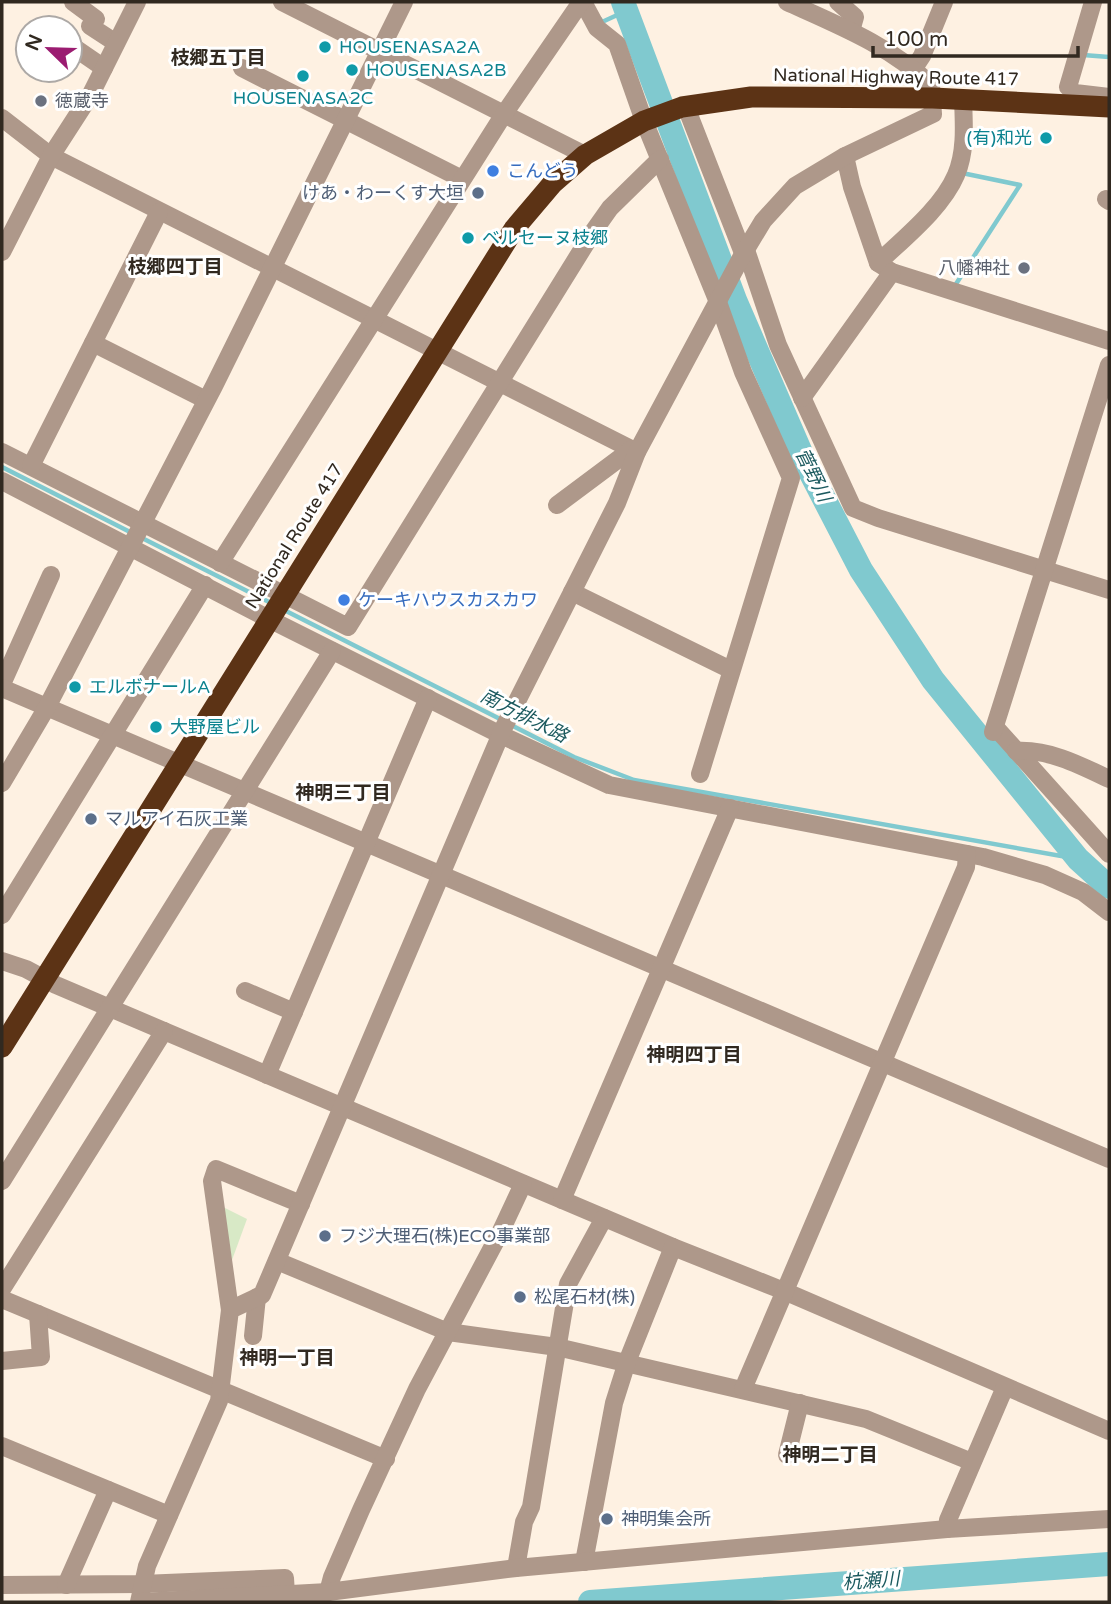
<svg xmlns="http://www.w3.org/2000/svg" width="1111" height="1604" font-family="'Varela Round','Noto Sans JP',sans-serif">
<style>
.green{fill:#d8e9c6}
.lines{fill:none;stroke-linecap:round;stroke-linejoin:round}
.stream{stroke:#80c9cf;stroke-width:4.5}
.river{stroke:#80c9cf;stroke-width:24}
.minor{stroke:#ae988a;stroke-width:18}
.highway{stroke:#5c3315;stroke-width:21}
.culture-dot{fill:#0f9aa8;stroke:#fff;stroke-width:2.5}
.worship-dot{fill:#6b7280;stroke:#fff;stroke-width:2.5}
.shop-dot{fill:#3f7fe0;stroke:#fff;stroke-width:2.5}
.service-dot{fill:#5c6f8a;stroke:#fff;stroke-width:2.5}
.labels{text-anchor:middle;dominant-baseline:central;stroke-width:6;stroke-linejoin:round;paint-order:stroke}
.culture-label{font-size:18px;fill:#0d838f;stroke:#fff;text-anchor:start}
.street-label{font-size:18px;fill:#312920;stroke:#fff}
.worship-label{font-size:18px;fill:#5b616d;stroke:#fff;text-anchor:start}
.shop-label{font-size:18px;fill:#366cbe;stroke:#fff;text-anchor:start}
.service-label{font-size:18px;fill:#4e5e75;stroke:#fff;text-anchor:start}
.neighbourhood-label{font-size:19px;font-weight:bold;fill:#312920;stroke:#fff}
.water-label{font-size:19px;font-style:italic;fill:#1c5a5f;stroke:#fff}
</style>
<rect width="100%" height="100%" fill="#fef1e2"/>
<!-- green -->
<path class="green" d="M 223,1207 L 247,1219 L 232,1260 Z"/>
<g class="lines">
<!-- stream -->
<g class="stream">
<path d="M 600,19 L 602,22 L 626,11"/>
<path d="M 1083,55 L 1109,57"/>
<path d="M 956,284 L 1020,185 L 962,173"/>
<path d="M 2,467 L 132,533"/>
<path d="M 140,537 L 273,604"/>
<path d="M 284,610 L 504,721"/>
<path d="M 511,725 L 574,757 L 634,780 L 1078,859"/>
</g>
<!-- river -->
<g class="river">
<path d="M 623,2 L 735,300 L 805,462 L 861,570 L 933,680 L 1078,859 L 1109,887"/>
<path d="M 590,1602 L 1109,1564"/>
</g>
<!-- minor -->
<g class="minor">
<path d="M 73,2 L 96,19 L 90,26 L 116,43"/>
<path d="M 282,2 L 585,155"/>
<path d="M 583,2 L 597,28 L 617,44 L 644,121 L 718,302 L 743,372 L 791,478 L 700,774"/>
<path d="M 838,2 L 855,17 L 851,31"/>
<path d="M 1093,2 L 1068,87 L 1075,93 L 1109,97"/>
<path d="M 72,46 L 104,68"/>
<path d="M 242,68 L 462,179"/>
<path d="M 914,68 L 922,56 L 944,2"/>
<path d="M 686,107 L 743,253"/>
<path d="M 2,118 L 51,156 L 637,452"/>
<path d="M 845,156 L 852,187 L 878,263 L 892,272 L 1109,341"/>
<path d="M 1106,199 L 1109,201"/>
<path d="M 746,250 L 778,345 L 853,508 L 878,518 L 1109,590"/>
<path d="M 2,252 L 51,156 L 91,94 L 137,2"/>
<path d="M 878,263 C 904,238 942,208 956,175 C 966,152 964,124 963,100"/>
<path d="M 93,343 L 206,400"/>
<path d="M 802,398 L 892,272"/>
<path d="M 2,452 L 348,627 L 593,232 L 610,208 L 660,159"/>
<path d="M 31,466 L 159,212"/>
<path d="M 2,481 L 269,619 L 501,735 L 609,785 L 983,857 L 1045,875 L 1083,892 L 1109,912"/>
<path d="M 557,505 L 632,449"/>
<path d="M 220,563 L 504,114 L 581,2"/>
<path d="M 572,592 L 731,670"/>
<path d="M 2,684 L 51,575"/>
<path d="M 2,688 L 1109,1159"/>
<path d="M 996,728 L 1109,854"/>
<path d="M 993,732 L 1109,365"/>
<path d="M 1016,751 C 1049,749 1080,765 1109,779"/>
<path d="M 2,783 L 47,707 L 214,386 L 404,2"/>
<path d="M 2,915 L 205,585"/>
<path d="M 2,961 L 26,969 L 56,985 L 164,1031 L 673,1247 L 784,1291 L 1109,1431"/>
<path d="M 245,991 L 294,1012"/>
<path d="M 267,1075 L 428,698"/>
<path d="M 2,1181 L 332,651"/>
<path d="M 562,1200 L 730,808"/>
<path d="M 277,1261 L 448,1332 L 557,1347 L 866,1419 L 972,1462"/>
<path d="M 2,1289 L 164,1031"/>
<path d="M 2,1299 L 386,1459"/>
<path d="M 230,1310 L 212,1181 L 216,1169 L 301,1204"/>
<path d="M 253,1336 L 257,1297"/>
<path d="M 2,1361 L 41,1357 L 38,1314"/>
<path d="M 743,1389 L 966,867 L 967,854"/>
<path d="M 2,1446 L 169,1515"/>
<path d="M 787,1455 L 800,1403"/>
<path d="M 947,1529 L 948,1520 L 1005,1387"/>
<path d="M 584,1562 L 614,1403 L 627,1362 L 673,1247"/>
<path d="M 516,1568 L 524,1522 L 531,1507 L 568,1284 L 604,1218"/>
<path d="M 2,1585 L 142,1584 L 285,1578 L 286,1594"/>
<path d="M 66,1585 L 108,1490"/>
<path d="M 328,1592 L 332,1577 L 361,1510 L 417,1389 L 501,1231 L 523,1184"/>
<path d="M 139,1602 L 147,1566 L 219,1401 L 230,1310 L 262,1295 L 503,729 L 617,503 L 637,452 L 742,256 L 763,221 L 795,186 L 845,156 L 933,114 L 931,85 C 891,46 838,25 787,2"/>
<path d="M 141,1602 L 328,1592 L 516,1568 L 947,1529 L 1109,1519"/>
</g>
<!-- highway -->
<path class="highway" d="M 2,1047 L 514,229 L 553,183 L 585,155 L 644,121 L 682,107 L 751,97 L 933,98 L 1109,107"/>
</g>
<!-- markers -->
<g class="culture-dot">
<circle cx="325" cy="47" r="7"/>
<circle cx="352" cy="70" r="7"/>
<circle cx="303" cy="76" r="7"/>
<circle cx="1046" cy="138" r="7"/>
<circle cx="468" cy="238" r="7"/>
<circle cx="75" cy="687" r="7"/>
<circle cx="156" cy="727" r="7"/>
</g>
<g class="worship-dot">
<circle cx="41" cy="101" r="7"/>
<circle cx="1024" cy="268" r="7"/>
</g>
<g class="shop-dot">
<circle cx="493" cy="171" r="7"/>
<circle cx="344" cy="600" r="7"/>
</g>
<g class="service-dot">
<circle cx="478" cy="193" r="7"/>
<circle cx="91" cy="819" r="7"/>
<circle cx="325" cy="1236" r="7"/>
<circle cx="520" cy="1297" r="7"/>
<circle cx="607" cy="1519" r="7"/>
</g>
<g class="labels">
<!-- culture labels -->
<g class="culture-label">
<text x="339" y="47">HOUSENASA2A</text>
<text x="366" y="70">HOUSENASA2B</text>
<text x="303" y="98" text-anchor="middle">HOUSENASA2C</text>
<text x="1032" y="138" text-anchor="end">(有)和光</text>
<text x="482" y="238">ベルセーヌ枝郷</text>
<text x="89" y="687">エルボナールA</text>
<text x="170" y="727">大野屋ビル</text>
</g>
<!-- street labels -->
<g class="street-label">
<text transform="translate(896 77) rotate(1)">National Highway Route 417</text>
<text transform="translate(294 536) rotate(-58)">National Route 417</text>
</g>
<!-- worship labels -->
<g class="worship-label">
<text x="55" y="101">徳蔵寺</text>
<text x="1010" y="268" text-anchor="end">八幡神社</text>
</g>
<!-- shop labels -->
<g class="shop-label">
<text x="507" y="171">こんどう</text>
<text x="358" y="600">ケーキハウスカスカワ</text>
</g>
<!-- service labels -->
<g class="service-label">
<text x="464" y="193" text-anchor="end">けあ・わーくす大垣</text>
<text x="105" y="819">マルアイ石灰工業</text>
<text x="339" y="1236">フジ大理石(株)ECO事業部</text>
<text x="534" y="1297">松尾石材(株)</text>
<text x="621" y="1519">神明集会所</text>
</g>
<!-- neighbourhood labels -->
<g class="neighbourhood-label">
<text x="218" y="58">枝郷五丁目</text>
<text x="175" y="267">枝郷四丁目</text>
<text x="343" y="793">神明三丁目</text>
<text x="694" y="1055">神明四丁目</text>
<text x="287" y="1358">神明一丁目</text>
<text x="830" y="1455">神明二丁目</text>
</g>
<!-- water labels -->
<g class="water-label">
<text transform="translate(813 475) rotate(64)">菅野川</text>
<text transform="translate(524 716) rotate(27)">南方排水路</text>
<text transform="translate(871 1581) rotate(-4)">杭瀬川</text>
</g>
</g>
<!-- border -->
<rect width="1111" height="1604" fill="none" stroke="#312920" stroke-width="7"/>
<!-- north arrow -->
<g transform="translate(49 49) rotate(293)"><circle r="33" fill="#ffffff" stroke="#ada9a6" stroke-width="2"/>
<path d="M0-5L12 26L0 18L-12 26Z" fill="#9b1c71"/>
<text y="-10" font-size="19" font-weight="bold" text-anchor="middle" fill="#312920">N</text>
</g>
<!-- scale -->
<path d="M873 46v10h205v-10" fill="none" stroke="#312920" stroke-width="3.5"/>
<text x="884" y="46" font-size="21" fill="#312920" stroke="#ffffff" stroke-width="5" paint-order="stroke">100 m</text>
</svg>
